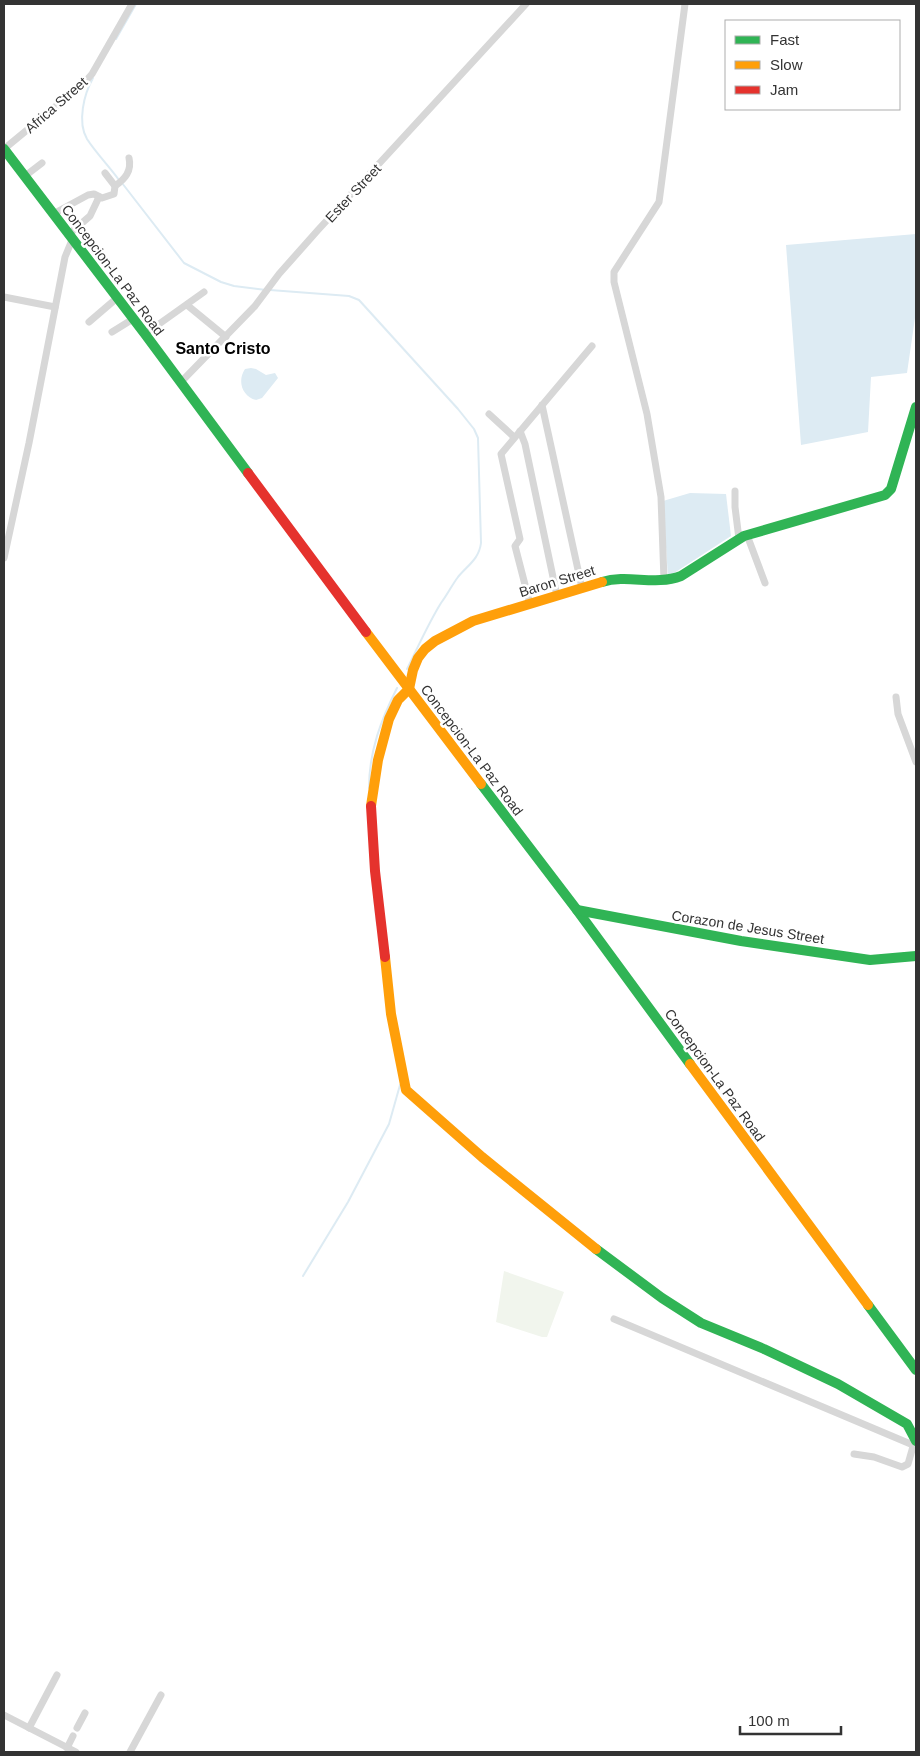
<svg xmlns="http://www.w3.org/2000/svg" width="920" height="1756" font-family="Helvetica,sans-serif">
<style>
.green{fill:#f1f5ed}
.water{fill:#ddebf3}
.lines{fill:none;stroke-linecap:round;stroke-linejoin:round}
.stream{stroke:#ddebf3;stroke-width:2}
.street{stroke:#d7d7d7;stroke-width:7}
.fast{stroke:#30b455;stroke-width:10}
.slow{stroke:#ff9f0a;stroke-width:10}
.jam{stroke:#e5322d;stroke-width:10}
.labels{text-anchor:middle;dominant-baseline:central;stroke-width:5;stroke-linejoin:round;paint-order:stroke}
.street-label{font-size:14px;fill:#333;stroke:#fff}
.quarter-label{font-size:16px;font-weight:bold;fill:#000;stroke:#fff}
</style>
<rect width="100%" height="100%" fill="#fff"/>
<!-- green -->
<path class="green" d="M 504,1271 L 564,1292 L 547,1337 L 542,1337 L 496,1322 Z"/>
<!-- water -->
<g class="water">
<path d="M 916,234 L 916,311 L 907,373 L 871,377 L 868,432 L 801,445 L 786,245 Z"/>
<path d="M 251,368 L 256,369 L 266,375 L 275,373 L 278,378 L 262,398 L 256,400 C 242,396 237,381 245,369 Z"/>
<path d="M 690,493 L 726,494 L 731,536 L 668,577 L 663,501 Z"/>
</g>
<g class="lines">
<!-- stream -->
<g class="stream">
<path d="M 116,39 L 136,4"/>
<path d="M 93,78 C 84,94 77,122 87,139 C 96,153 109,166 119,180"/>
<path d="M 122,183 L 184,263 L 221,282 L 234,286 L 266,290"/>
<path d="M 270,290 L 349,296 L 359,300 L 458,409 L 474,429 L 478,438 L 481,543 C 479,559 468,565 458,577 C 452,585 447,595 441,603 C 428,624 418,647 407,669"/>
<path d="M 369,788 C 369,751 381,720 397,688"/>
<path d="M 374,898 L 377,925"/>
<path d="M 303,1276 L 348,1202 L 389,1124 L 400,1085"/>
</g>
<!-- street -->
<g class="street">
<path d="M 4,149 L 84,83 L 92,74 L 132,4"/>
<path d="M 25,176 L 42,163"/>
<path d="M 115,186 C 125,179 132,171 129,158"/>
<path d="M 53,214 L 88,195 L 94,194 L 102,198 L 114,194 L 115,186 L 105,173"/>
<path d="M 68,235 L 90,216 L 99,197"/>
<path d="M 4,297 L 55,307"/>
<path d="M 187,305 L 226,337"/>
<path d="M 89,322 L 117,298"/>
<path d="M 112,332 L 133,319"/>
<path d="M 145,334 L 204,292"/>
<path d="M 181,382 L 255,306 L 279,274 L 318,230 L 526,4"/>
<path d="M 542,405 L 582,588"/>
<path d="M 489,414 L 514,437"/>
<path d="M 520,431 L 525,444 L 557,596"/>
<path d="M 735,491 L 735,507 L 739,539"/>
<path d="M 747,535 L 765,583"/>
<path d="M 4,558 L 29,443 L 65,257 L 72,240"/>
<path d="M 664,580 L 661,497 L 647,414 L 614,282 L 614,272 L 659,202 L 685,4"/>
<path d="M 530,604 L 515,546 L 520,539 L 501,454 L 592,346"/>
<path d="M 896,697 L 898,714 L 916,762"/>
<path d="M 614,1319 L 913,1445"/>
<path d="M 854,1454 L 874,1457 L 902,1467 L 908,1464 L 914,1443"/>
<path d="M 4,1715 L 76,1752"/>
<path d="M 29,1728 L 57,1675"/>
<path d="M 77,1728 L 85,1713"/>
<path d="M 67,1748 L 73,1736"/>
<path d="M 130,1752 L 161,1695"/>
</g>
<!-- fast -->
<g class="fast">
<path d="M 4,149 L 145,334 L 248,473"/>
<path d="M 602,582 C 628,574 655,586 681,576 L 744,536 L 885,495 L 891,489 L 916,407"/>
<path d="M 481,784 L 577,910 L 690,1064"/>
<path d="M 577,910 L 741,941 L 870,960 L 916,956"/>
<path d="M 596,1249 L 662,1298 L 701,1323 L 764,1349 L 838,1384 L 907,1424 L 916,1441"/>
<path d="M 868,1305 L 916,1370"/>
</g>
<!-- slow -->
<g class="slow">
<path d="M 366,632 L 481,784"/>
<path d="M 371,806 L 378,760 L 389,719 L 398,700 L 409,689 L 413,670 L 418,658 L 425,649 L 435,641 L 473,621 L 602,582"/>
<path d="M 385,957 L 391,1014 L 406,1090 L 482,1157 L 596,1249"/>
<path d="M 690,1064 L 868,1305"/>
</g>
<!-- jam -->
<g class="jam">
<path d="M 248,473 L 366,632"/>
<path d="M 371,806 L 375,871 L 385,957"/>
</g>
</g>
<g class="labels">
<!-- street labels -->
<g class="street-label">
<text transform="translate(56 105) rotate(-41)">Africa Street</text>
<text transform="translate(353 193) rotate(-47)">Ester Street</text>
<text transform="translate(113 270) rotate(53)">Concepcion-La Paz Road</text>
<text transform="translate(557 581) rotate(-17)">Baron Street</text>
<text transform="translate(472 750) rotate(53)">Concepcion-La Paz Road</text>
<text transform="translate(748 927) rotate(9)">Corazon de Jesus Street</text>
<text transform="translate(715 1075) rotate(54)">Concepcion-La Paz Road</text>
</g>
<!-- quarter labels -->
<g class="quarter-label">
<text x="223" y="348">Santo Cristo</text>
</g>
</g>
<!-- border -->
<rect width="920" height="1756" fill="none" stroke="#333333" stroke-width="10"/>
<!-- legend -->
<rect x="725" y="20" width="175" height="90" fill="#ffffff" stroke="#adadad"/>
<rect x="735" y="36" width="25" height="8" fill="#30b455" stroke="#adadad"/>
<text x="770" y="45" font-size="15" fill="#333333">Fast</text>
<rect x="735" y="61" width="25" height="8" fill="#ff9f0a" stroke="#adadad"/>
<text x="770" y="70" font-size="15" fill="#333333">Slow</text>
<rect x="735" y="86" width="25" height="8" fill="#e5322d" stroke="#adadad"/>
<text x="770" y="95" font-size="15" fill="#333333">Jam</text>
<!-- scale -->
<path d="M740 1726v8h101v-8" fill="none" stroke="#333333" stroke-width="2.5"/>
<text x="748" y="1726" font-size="15" fill="#333333" stroke="#ffffff" stroke-width="4" paint-order="stroke">100 m</text>
</svg>
